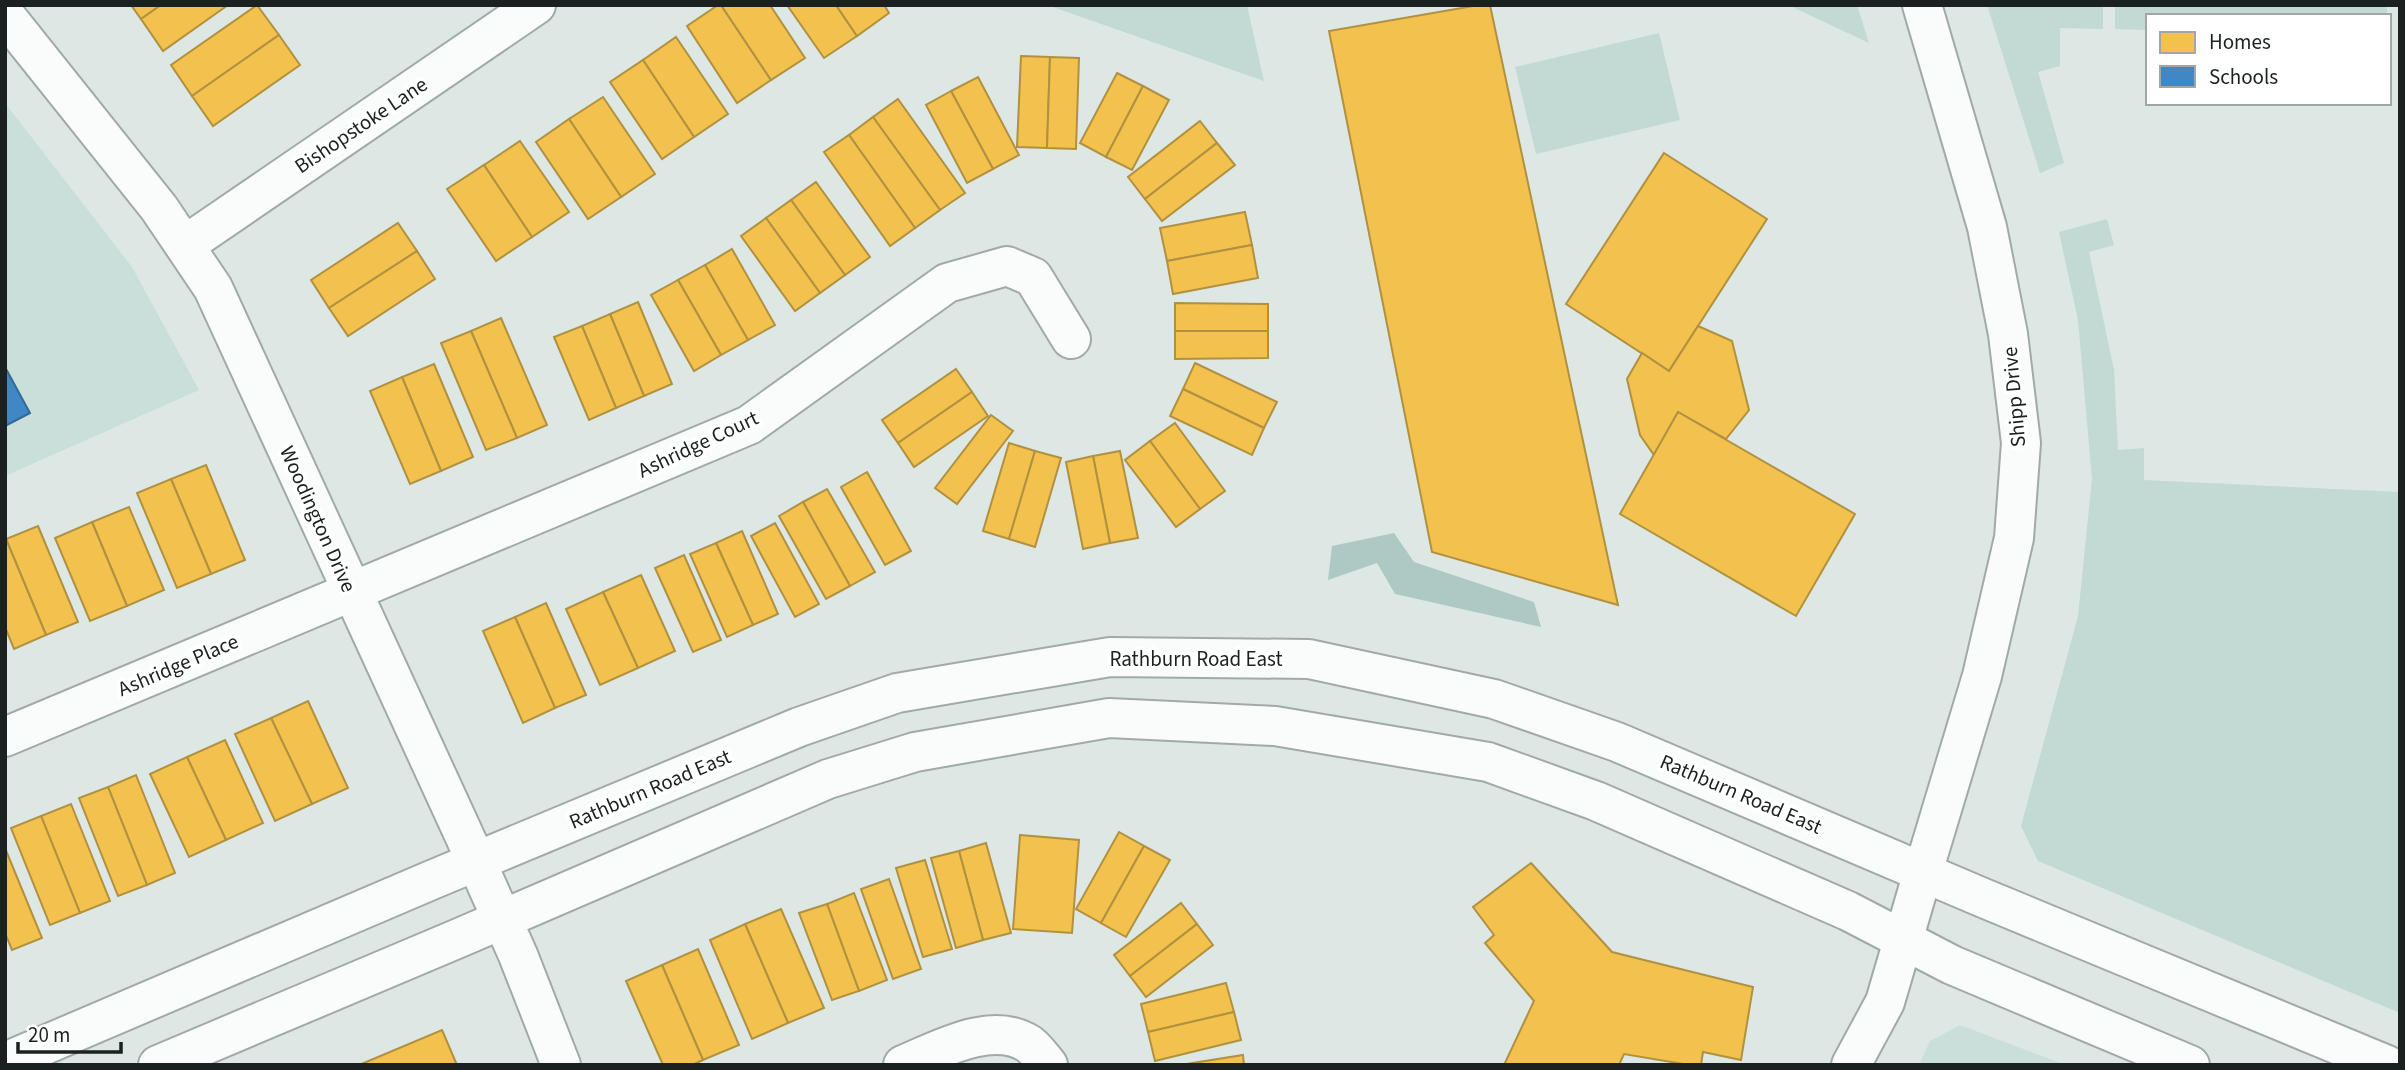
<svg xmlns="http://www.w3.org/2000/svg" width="2405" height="1070" font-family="'Source Sans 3',sans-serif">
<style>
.built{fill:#cadfda}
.green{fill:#c2d9d4}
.forest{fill:#aec9c3}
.homes{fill:#f2c14e;stroke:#b19140;stroke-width:2}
.schools{fill:#3f88c5;stroke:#346994;stroke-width:2}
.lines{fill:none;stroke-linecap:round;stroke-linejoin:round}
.minor-casing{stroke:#a1aaa7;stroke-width:42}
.tertiary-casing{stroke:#a1aaa7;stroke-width:42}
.minor{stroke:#fafcfb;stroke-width:38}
.tertiary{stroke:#fafcfb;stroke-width:38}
.labels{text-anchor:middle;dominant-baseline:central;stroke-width:7;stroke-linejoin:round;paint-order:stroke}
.street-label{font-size:21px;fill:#1a2120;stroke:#fff}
</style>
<rect width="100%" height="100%" fill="#dde8e5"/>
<!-- built -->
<g class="built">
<path d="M 5,103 L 132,267 L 199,390 L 5,476 Z"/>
<path d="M 1960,1025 L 2066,1065 L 1919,1065 L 1930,1041 Z"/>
</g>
<!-- green -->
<g class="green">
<path d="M 1047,5 L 1247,5 L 1264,81 Z"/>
<path d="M 1788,5 L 1857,5 L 1869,43 Z"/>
<path d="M 1987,5 L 2103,5 L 2103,29 L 2060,28 L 2060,66 L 2038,72 L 2064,163 L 2040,173 Z"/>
<path d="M 2115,5 L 2387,5 L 2387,16 L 2148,16 L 2148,30 L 2115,29 Z"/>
<path d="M 1659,33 L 1680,120 L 1536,154 L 1515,67 Z"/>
<path d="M 2107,219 L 2114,245 L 2089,252 L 2114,370 L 2118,450 L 2144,448 L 2144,480 L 2400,492 L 2400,1013 L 2038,861 L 2021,826 L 2078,616 L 2092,479 L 2078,320 L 2059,232 Z"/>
</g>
<!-- forest -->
<path class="forest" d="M 1394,533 L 1414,562 L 1534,602 L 1541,627 L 1395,594 L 1377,563 L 1328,580 L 1332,546 Z"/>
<!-- homes -->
<g class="homes">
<path d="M 131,5 L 161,5 L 141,19 Z"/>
<path d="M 161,5 L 228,5 L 163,51 L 141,19 Z"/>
<path d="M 257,5 L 279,35 L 192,96 L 171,65 Z"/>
<path d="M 718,5 L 721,5 L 771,80 L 737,103 L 687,26 Z"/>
<path d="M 721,5 L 770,5 L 805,58 L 771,80 Z"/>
<path d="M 787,5 L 836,5 L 857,36 L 824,58 Z"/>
<path d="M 836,5 L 884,5 L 889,13 L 857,36 Z"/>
<path d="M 1479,5 L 1490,5 L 1618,605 L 1432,552 L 1329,31 Z"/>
<path d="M 279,35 L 300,65 L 213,126 L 192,96 Z"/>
<path d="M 676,37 L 728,114 L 694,137 L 643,60 Z"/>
<path d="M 1021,56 L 1050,57 L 1047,148 L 1017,147 Z"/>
<path d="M 1050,57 L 1079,58 L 1076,149 L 1047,148 Z"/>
<path d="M 643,60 L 694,137 L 662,159 L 610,82 Z"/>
<path d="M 1117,73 L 1143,86 L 1106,157 L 1080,143 Z"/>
<path d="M 978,77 L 1019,155 L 993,169 L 951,91 Z"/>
<path d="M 1143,86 L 1169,100 L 1132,170 L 1106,157 Z"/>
<path d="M 951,91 L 993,169 L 967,183 L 926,105 Z"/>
<path d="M 603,97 L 655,174 L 621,197 L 569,119 Z"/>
<path d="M 898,99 L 965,193 L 940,210 L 873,117 Z"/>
<path d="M 873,117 L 940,210 L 915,228 L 849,135 Z"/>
<path d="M 569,119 L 621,197 L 588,219 L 536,142 Z"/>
<path d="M 1200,121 L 1217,143 L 1145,199 L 1128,177 Z"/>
<path d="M 849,135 L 915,228 L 890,246 L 824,152 Z"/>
<path d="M 520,141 L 569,212 L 532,237 L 484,165 Z"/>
<path d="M 1217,143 L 1235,165 L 1162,221 L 1145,199 Z"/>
<path d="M 1664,153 L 1767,219 L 1669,371 L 1566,304 Z"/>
<path d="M 484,165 L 532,237 L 496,261 L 447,189 Z"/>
<path d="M 816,182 L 870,257 L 845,275 L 791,200 Z"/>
<path d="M 791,200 L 845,275 L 820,293 L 766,218 Z"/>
<path d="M 1245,212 L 1252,245 L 1167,261 L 1160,228 Z"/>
<path d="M 766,218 L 820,293 L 795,311 L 741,236 Z"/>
<path d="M 398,223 L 417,251 L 329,308 L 311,280 Z"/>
<path d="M 1252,245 L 1258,278 L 1173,294 L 1167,261 Z"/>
<path d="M 732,249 L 775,325 L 748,340 L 705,265 Z"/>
<path d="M 417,251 L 435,279 L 348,336 L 329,308 Z"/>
<path d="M 705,265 L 748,340 L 721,355 L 678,280 Z"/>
<path d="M 678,280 L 721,355 L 694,371 L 651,295 Z"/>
<path d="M 638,302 L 672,384 L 644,396 L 610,314 Z"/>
<path d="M 1175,303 L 1268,304 L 1268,331 L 1175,331 Z"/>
<path d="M 610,314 L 644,396 L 616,408 L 582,326 Z"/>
<path d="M 501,318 L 547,425 L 517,438 L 471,331 Z"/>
<path d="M 582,326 L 616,408 L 589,420 L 554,337 Z"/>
<path d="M 1698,326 L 1732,341 L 1749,410 L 1726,439 L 1678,412 L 1654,455 L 1640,435 L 1627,379 L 1642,353 L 1669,371 Z"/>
<path d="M 471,331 L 517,438 L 486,450 L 441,343 Z"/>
<path d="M 1175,331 L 1268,331 L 1268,358 L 1175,359 Z"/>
<path d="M 1195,363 L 1277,402 L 1264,428 L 1183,389 Z"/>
<path d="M 434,364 L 473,457 L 441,471 L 402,377 Z"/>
<path d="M 956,369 L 972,392 L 898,443 L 882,420 Z"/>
<path d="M 402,377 L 441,471 L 410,484 L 370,391 Z"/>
<path d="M 1183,389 L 1264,428 L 1252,455 L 1170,416 Z"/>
<path d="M 972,392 L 988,416 L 914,467 L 898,443 Z"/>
<path d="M 1678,412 L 1855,514 L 1796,616 L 1620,514 Z"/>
<path d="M 991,415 L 1013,431 L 957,504 L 935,488 Z"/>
<path d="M 1175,423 L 1225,491 L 1200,509 L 1150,441 Z"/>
<path d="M 1150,441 L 1200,509 L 1176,527 L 1125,460 Z"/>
<path d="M 1009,443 L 1035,451 L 1009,539 L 983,531 Z"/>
<path d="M 1035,451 L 1061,458 L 1035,547 L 1009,539 Z"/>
<path d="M 1120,451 L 1138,538 L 1110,543 L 1093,456 Z"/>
<path d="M 1093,456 L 1110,543 L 1083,549 L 1066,462 Z"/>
<path d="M 206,465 L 245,560 L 211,574 L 171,479 Z"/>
<path d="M 867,472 L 911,551 L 885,565 L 841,487 Z"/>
<path d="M 171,479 L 211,574 L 177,588 L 137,493 Z"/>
<path d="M 827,489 L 875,572 L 850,586 L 803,502 Z"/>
<path d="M 803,502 L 850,586 L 826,599 L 779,516 Z"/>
<path d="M 129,507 L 164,590 L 127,606 L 92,522 Z"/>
<path d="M 92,522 L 127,606 L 90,621 L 55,538 Z"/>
<path d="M 775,523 L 819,604 L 795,617 L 751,536 Z"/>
<path d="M 38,526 L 78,622 L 46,635 L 6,539 Z"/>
<path d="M 742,531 L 778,614 L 753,625 L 716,543 Z"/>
<path d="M 6,539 L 46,635 L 14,649 L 5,627 Z"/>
<path d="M 716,543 L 753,625 L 727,637 L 690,554 Z"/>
<path d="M 684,555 L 721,640 L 693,652 L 655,568 Z"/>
<path d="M 641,575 L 675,651 L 638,668 L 603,592 Z"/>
<path d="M 603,592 L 638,668 L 600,685 L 566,609 Z"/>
<path d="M 546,603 L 586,695 L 555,708 L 515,617 Z"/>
<path d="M 515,617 L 555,708 L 523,723 L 483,631 Z"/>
<path d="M 308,701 L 348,788 L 312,804 L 271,718 Z"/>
<path d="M 271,718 L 312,804 L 275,821 L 235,734 Z"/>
<path d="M 225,740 L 263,823 L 226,840 L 187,757 Z"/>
<path d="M 187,757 L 226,840 L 189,857 L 150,774 Z"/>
<path d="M 136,775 L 175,873 L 147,885 L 108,787 Z"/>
<path d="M 108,787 L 147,885 L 118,896 L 79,798 Z"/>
<path d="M 71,804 L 110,901 L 80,913 L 41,816 Z"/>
<path d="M 41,816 L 80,913 L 50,925 L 11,828 Z"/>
<path d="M 1119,832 L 1144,846 L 1101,923 L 1076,909 Z"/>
<path d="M 1020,835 L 1079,840 L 1072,933 L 1013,929 Z"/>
<path d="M 986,843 L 1011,933 L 983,940 L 959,851 Z"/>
<path d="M 1144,846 L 1170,860 L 1126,937 L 1101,923 Z"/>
<path d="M 5,848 L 42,938 L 12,950 L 5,933 Z"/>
<path d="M 959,851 L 983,940 L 956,948 L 931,858 Z"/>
<path d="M 925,860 L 952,949 L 923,957 L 896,868 Z"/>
<path d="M 1531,863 L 1612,952 L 1753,987 L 1741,1060 L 1703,1052 L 1701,1065 L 1689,1065 L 1624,1054 L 1619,1065 L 1504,1065 L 1534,1001 L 1485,943 L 1494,935 L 1473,907 Z"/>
<path d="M 889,879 L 921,969 L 893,979 L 861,889 Z"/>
<path d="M 854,893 L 887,980 L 859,991 L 827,904 Z"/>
<path d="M 1181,903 L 1197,924 L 1130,976 L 1114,955 Z"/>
<path d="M 827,904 L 859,991 L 832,1000 L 799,913 Z"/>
<path d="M 781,909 L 824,1008 L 788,1023 L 745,924 Z"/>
<path d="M 745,924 L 788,1023 L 752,1039 L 710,940 Z"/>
<path d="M 1197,924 L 1213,945 L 1146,997 L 1130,976 Z"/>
<path d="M 698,949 L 739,1045 L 703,1060 L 662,965 Z"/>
<path d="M 662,965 L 703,1060 L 692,1065 L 663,1065 L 626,981 Z"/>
<path d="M 1226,983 L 1234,1012 L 1148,1032 L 1141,1004 Z"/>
<path d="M 1234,1012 L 1241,1040 L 1155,1061 L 1148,1032 Z"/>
<path d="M 442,1030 L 457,1065 L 359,1065 Z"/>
<path d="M 1243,1055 L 1244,1065 L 1180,1065 Z"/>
</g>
<!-- schools -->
<path class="schools" d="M 5,367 L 30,413 L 5,426 Z"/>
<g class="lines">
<!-- minor casing -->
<g class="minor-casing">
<g id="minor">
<path d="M 1922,5 L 1987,227 L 2008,334 L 2021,443 L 2014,538 L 1982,676 L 1923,872"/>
<path d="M 5,15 L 159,208 L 213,288 L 476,861 L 518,955 L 561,1065"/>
<path d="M 185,245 L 536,5"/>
<path d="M 5,737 L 749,425 L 947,283 L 1007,266 L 1033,277 L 1071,339"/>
<path d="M 903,1065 C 939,1050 992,1020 1029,1044 C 1036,1049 1042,1058 1048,1065"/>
</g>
</g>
<!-- tertiary casing -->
<g class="tertiary-casing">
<g id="tertiary">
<path d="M 5,1062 L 434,879 L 799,727 L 897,693 L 1110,657 L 1309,659 L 1494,699 L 1617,742 L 1981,897 L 2387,1065"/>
<path d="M 158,1065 L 459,938 L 828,779 L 915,752 L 1109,718 L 1275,726 L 1488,762 L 1596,801 L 1848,911 L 1952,965 L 2190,1065"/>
<path d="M 1851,1065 L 1885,1002 L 1923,872"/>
</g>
</g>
<!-- minor -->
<use href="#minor" class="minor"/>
<!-- tertiary -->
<use href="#tertiary" class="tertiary"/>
</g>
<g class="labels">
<!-- street labels -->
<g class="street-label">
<text transform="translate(361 125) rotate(-34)">Bishopstoke Lane</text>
<text transform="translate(2014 397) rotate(-95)">Shipp Drive</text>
<text transform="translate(698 444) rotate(-25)">Ashridge Court</text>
<text transform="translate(318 519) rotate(66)">Woodington Drive</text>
<text x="1196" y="659">Rathburn Road East</text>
<text transform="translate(178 665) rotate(-23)">Ashridge Place</text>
<text transform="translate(650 789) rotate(-23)">Rathburn Road East</text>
<text transform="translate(1741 794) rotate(23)">Rathburn Road East</text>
</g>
</g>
<!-- border -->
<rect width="2405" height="1070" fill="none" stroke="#1a2120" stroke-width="14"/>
<!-- legend -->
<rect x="2146" y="14" width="245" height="91" fill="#ffffff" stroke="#a3a6a6" stroke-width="2"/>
<rect x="2160" y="32" width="35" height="21" fill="#f2c14e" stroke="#a3a6a6" stroke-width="2"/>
<text x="2209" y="49" font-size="21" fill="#1a2120">Homes</text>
<rect x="2160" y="66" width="35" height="21" fill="#3f88c5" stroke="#a3a6a6" stroke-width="2"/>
<text x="2209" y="84" font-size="21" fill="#1a2120">Schools</text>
<!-- scale -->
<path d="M18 1042v10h103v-10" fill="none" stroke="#1a2120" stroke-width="3.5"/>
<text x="28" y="1042" font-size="21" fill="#1a2120" stroke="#ffffff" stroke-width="5" paint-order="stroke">20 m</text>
</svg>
